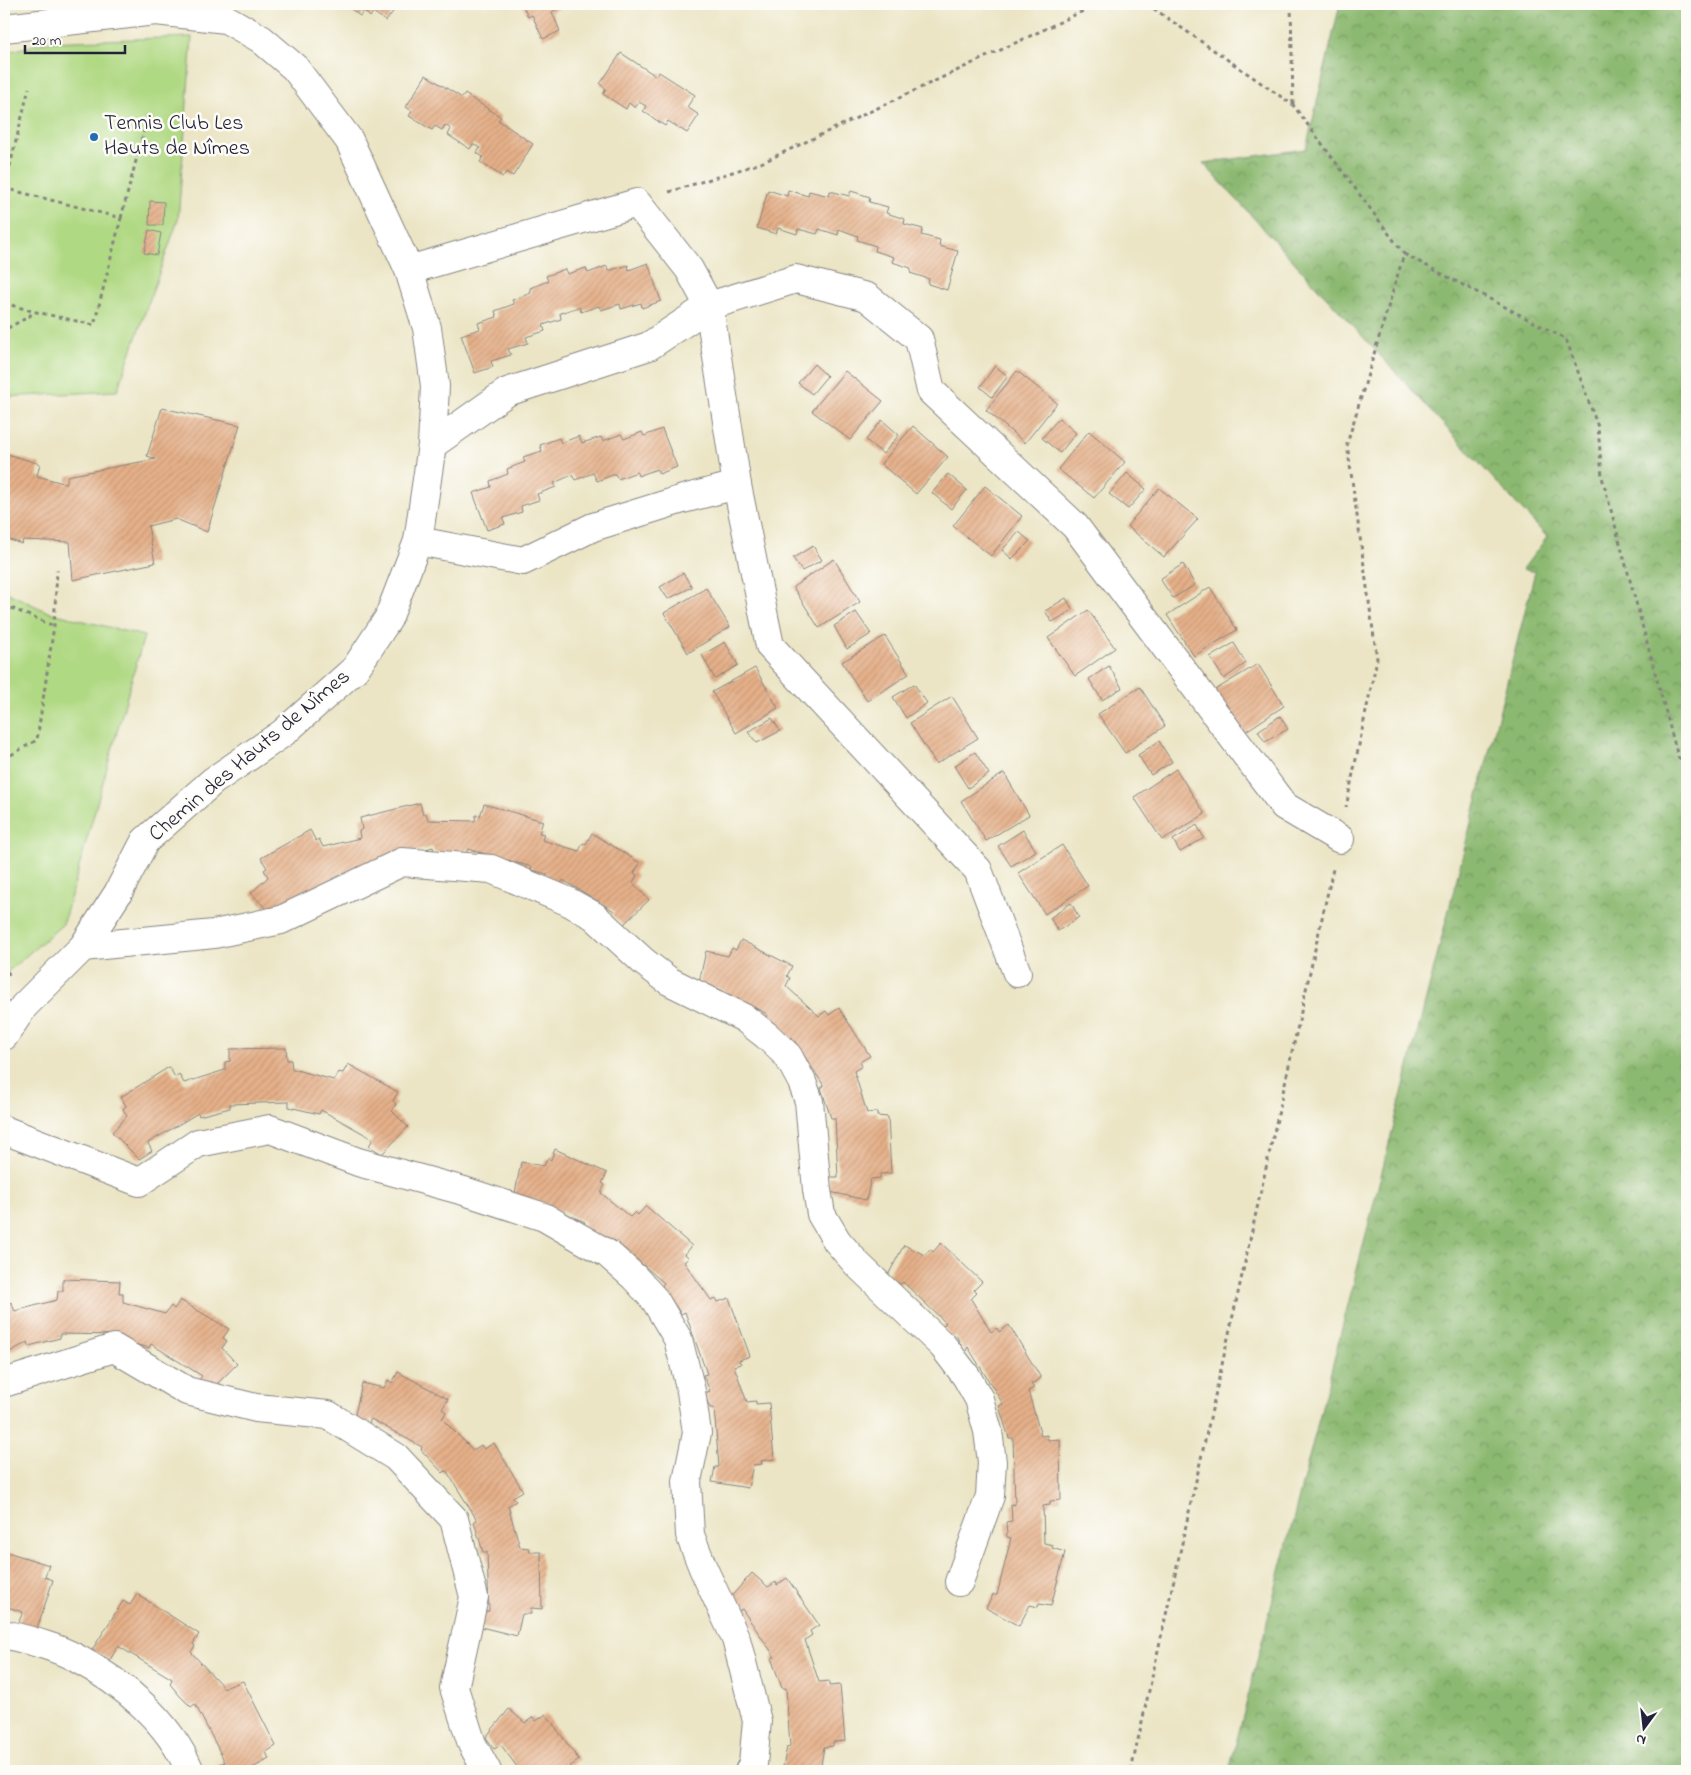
<svg xmlns="http://www.w3.org/2000/svg" width="1691" height="1775" font-family="'Indie Flower',sans-serif">
<style>
.forest{fill:url(#forest-crowns);stroke:#576e56}
.garden{fill:#b0d983;stroke:#697e5f}
.building{fill:url(#building-hatch)}
.lines{fill:none;stroke-linecap:round;stroke-linejoin:round}
.minor-casing{stroke:#868480;stroke-width:30}
.path{stroke:#868480;stroke-width:3;stroke-dasharray:4 4;stroke-linecap:butt}
.minor{stroke:#fff;stroke-width:28}
.poi-dot{fill:#1f6fb2;stroke:#fdfcf7;stroke-width:2}
.labels{text-anchor:middle;dominant-baseline:central;stroke-width:5;stroke-linejoin:round;paint-order:stroke}
.poi-label{font-size:22px;fill:#22223b;stroke:#fdfcf7;text-anchor:start}
.street-label{font-size:22px;fill:#22223b;stroke:#fdfcf7}
</style>
<defs>
<pattern id="forest-crowns" width="20" height="18" patternUnits="userSpaceOnUse" patternTransform="scale(1.25)"><rect width="20" height="18" fill="#8cb971"/><path d="M2 6a3 3 0 1 1 6 0M12 15a3 3 0 1 1 6 0" fill="none" stroke="#72965e"/></pattern>
<pattern id="building-hatch" width="6" height="6" patternUnits="userSpaceOnUse" patternTransform="scale(1.25)"><rect width="6" height="6" fill="#e5b089"/><path d="M-1 1l2-2M0 6l6-6M5 7l2-2" fill="none" stroke="#c49777"/></pattern>
</defs>
<rect width="100%" height="100%" fill="#fdfcf7"/>
<filter id="ink" filterUnits="userSpaceOnUse"><feTurbulence type="fractalNoise" baseFrequency=".02" numOctaves="2"/><feDisplacementMap in="SourceGraphic" scale="10" xChannelSelector="R" yChannelSelector="G"/><feConvolveMatrix kernelMatrix="1 2 1 2 8 2 1 2 1" color-interpolation-filters="sRGB"/></filter>
<filter id="wash" filterUnits="userSpaceOnUse"><feTurbulence type="fractalNoise" baseFrequency=".0096" numOctaves="4" result="noise"/><feDisplacementMap in="SourceGraphic" scale="20" xChannelSelector="R" yChannelSelector="G"/><feGaussianBlur stdDeviation="1.12" result="paint"/><feColorMatrix in="noise" values="0 0 0 0 0 0 0 0 0 0 0 0 0 0 0 0 0 1.4 0 .05"/><feComposite in="paint" operator="in"/></filter>
<g filter="url(#wash)">
<rect width="100%" height="100%" fill="#ebe5c5"/>
<!-- forest -->
<path class="forest" d="M 1340,4 L 1687,4 L 1687,1771 L 1229,1771 L 1535,572 L 1523,569 L 1547,537 L 1203,163 L 1306,149 Z"/>
<!-- garden -->
<g class="garden">
<path d="M 192,37 L 178,220 L 117,391 L 4,397 L 4,53 L 46,42 Z"/>
<path d="M 4,591 L 48,612 L 144,636 L 63,924 L 4,975 Z"/>
</g>
<g id="blocks">
<!-- building -->
<g class="building">
<path d="M 344,4 L 397,4 L 398,5 L 386,21 L 373,12 L 370,17 L 364,11 L 360,16 Z"/>
<path d="M 522,4 L 568,4 L 552,12 L 560,31 L 543,39 L 532,15 L 528,17 Z"/>
<path d="M 621,53 L 656,76 L 659,72 L 695,95 L 687,107 L 699,115 L 687,133 L 668,121 L 665,126 L 643,111 L 646,106 L 639,102 L 635,108 L 629,103 L 626,109 L 603,94 L 606,89 L 600,84 Z"/>
<path d="M 426,75 L 462,98 L 465,94 L 501,117 L 498,120 L 533,144 L 513,176 L 506,172 L 503,177 L 480,162 L 483,157 L 477,153 L 480,148 L 473,144 L 470,149 L 448,135 L 451,129 L 445,125 L 442,130 L 435,126 L 432,130 L 409,116 L 412,111 L 406,107 Z"/>
<path d="M 768,190 L 787,196 L 788,190 L 808,196 L 809,191 L 829,196 L 830,191 L 849,196 L 851,191 L 870,197 L 869,202 L 888,207 L 886,213 L 905,219 L 904,224 L 923,229 L 921,235 L 940,240 L 939,246 L 958,251 L 947,290 L 928,284 L 929,279 L 910,273 L 911,268 L 892,262 L 894,257 L 875,251 L 876,246 L 857,240 L 858,236 L 839,229 L 838,235 L 819,229 L 817,234 L 798,229 L 797,234 L 778,228 L 776,234 L 757,228 Z"/>
<path d="M 150,201 L 164,202 L 163,225 L 149,225 Z"/>
<path d="M 149,230 L 161,233 L 157,255 L 144,253 Z"/>
<path d="M 648,263 L 661,301 L 642,308 L 641,303 L 621,309 L 620,304 L 601,310 L 599,306 L 581,312 L 579,307 L 560,313 L 561,319 L 543,325 L 545,331 L 526,337 L 528,343 L 508,349 L 511,355 L 491,361 L 493,367 L 475,373 L 461,335 L 480,329 L 478,323 L 497,317 L 495,311 L 514,304 L 512,300 L 531,293 L 530,288 L 548,281 L 546,276 L 565,269 L 567,274 L 586,268 L 588,273 L 607,266 L 608,271 L 628,265 L 629,270 Z"/>
<path d="M 814,364 L 827,376 L 812,394 L 798,383 Z"/>
<path d="M 995,366 L 1008,376 L 992,397 L 980,387 Z"/>
<path d="M 845,371 L 883,401 L 850,440 L 812,411 Z"/>
<path d="M 1017,371 L 1057,403 L 1025,443 L 986,410 Z"/>
<path d="M 162,408 L 240,425 L 207,532 L 176,519 L 148,526 L 155,563 L 73,580 L 70,542 L 23,540 L 22,544 L 4,538 L 4,453 L 40,464 L 37,476 L 67,484 L 67,476 L 156,459 L 147,456 Z"/>
<path d="M 1059,418 L 1076,433 L 1060,453 L 1042,438 Z"/>
<path d="M 882,420 L 899,435 L 883,454 L 866,440 Z"/>
<path d="M 913,426 L 948,457 L 916,494 L 881,464 Z"/>
<path d="M 662,429 L 677,467 L 659,474 L 657,469 L 638,476 L 637,472 L 618,479 L 615,474 L 597,481 L 593,473 L 575,480 L 572,475 L 554,483 L 556,487 L 537,494 L 539,500 L 521,506 L 522,512 L 503,518 L 505,524 L 487,530 L 473,493 L 491,487 L 490,481 L 508,474 L 507,469 L 525,462 L 523,457 L 542,451 L 540,445 L 559,438 L 561,443 L 579,436 L 582,443 L 601,437 L 603,441 L 621,434 L 624,439 L 642,432 L 644,436 Z"/>
<path d="M 1089,431 L 1125,462 L 1094,498 L 1058,469 Z"/>
<path d="M 1127,473 L 1146,489 L 1128,509 L 1109,494 Z"/>
<path d="M 948,474 L 967,490 L 951,509 L 932,493 Z"/>
<path d="M 985,486 L 1022,516 L 991,556 L 953,526 Z"/>
<path d="M 1159,488 L 1198,519 L 1164,557 L 1127,526 Z"/>
<path d="M 1019,532 L 1030,541 L 1012,559 L 1002,550 Z"/>
<path d="M 813,546 L 822,560 L 802,571 L 793,558 Z"/>
<path d="M 834,559 L 860,602 L 819,628 L 793,587 Z"/>
<path d="M 1183,564 L 1195,585 L 1173,598 L 1160,579 Z"/>
<path d="M 683,573 L 692,587 L 668,599 L 660,587 Z"/>
<path d="M 1210,587 L 1237,630 L 1194,656 L 1167,615 Z"/>
<path d="M 706,588 L 730,627 L 688,653 L 664,613 Z"/>
<path d="M 1066,598 L 1073,610 L 1052,622 L 1045,611 Z"/>
<path d="M 1088,610 L 1115,648 L 1075,676 L 1048,638 Z"/>
<path d="M 856,612 L 871,634 L 847,649 L 834,626 Z"/>
<path d="M 885,636 L 909,674 L 867,701 L 842,662 Z"/>
<path d="M 725,642 L 738,665 L 715,679 L 702,655 Z"/>
<path d="M 1234,643 L 1246,663 L 1224,679 L 1210,657 Z"/>
<path d="M 1258,664 L 1284,706 L 1243,733 L 1215,690 Z"/>
<path d="M 1109,666 L 1122,688 L 1102,700 L 1089,679 Z"/>
<path d="M 755,668 L 778,708 L 736,733 L 712,692 Z"/>
<path d="M 914,684 L 927,703 L 906,718 L 893,697 Z"/>
<path d="M 1140,687 L 1165,726 L 1125,753 L 1098,714 Z"/>
<path d="M 952,696 L 978,738 L 936,764 L 910,723 Z"/>
<path d="M 1280,716 L 1288,729 L 1265,742 L 1258,731 Z"/>
<path d="M 772,718 L 780,731 L 757,743 L 748,732 Z"/>
<path d="M 1159,741 L 1172,762 L 1151,775 L 1138,755 Z"/>
<path d="M 975,752 L 989,774 L 968,788 L 954,766 Z"/>
<path d="M 1176,769 L 1205,814 L 1162,840 L 1134,797 Z"/>
<path d="M 1004,773 L 1029,815 L 986,841 L 961,801 Z"/>
<path d="M 420,803 L 423,815 L 426,813 L 428,820 L 475,821 L 476,815 L 480,816 L 484,804 L 543,821 L 539,833 L 544,834 L 542,840 L 579,851 L 583,843 L 586,844 L 592,833 L 640,863 L 634,873 L 637,875 L 633,883 L 649,900 L 623,925 L 612,915 L 614,911 L 563,880 L 561,884 L 546,880 L 547,874 L 531,870 L 532,867 L 468,849 L 466,853 L 434,852 L 433,847 L 401,856 L 340,880 L 338,877 L 286,906 L 277,920 L 251,893 L 268,877 L 264,870 L 267,868 L 261,858 L 310,830 L 316,841 L 319,839 L 323,847 L 360,838 L 359,831 L 362,829 L 360,818 Z"/>
<path d="M 1197,825 L 1204,838 L 1180,852 L 1173,840 Z"/>
<path d="M 1023,830 L 1036,851 L 1011,866 L 998,846 Z"/>
<path d="M 1062,845 L 1088,886 L 1045,914 L 1018,873 Z"/>
<path d="M 1071,903 L 1079,917 L 1058,931 L 1050,918 Z"/>
<path d="M 741,940 L 792,966 L 787,976 L 790,978 L 786,986 L 819,1016 L 826,1011 L 829,1015 L 839,1008 L 870,1056 L 860,1062 L 862,1066 L 854,1071 L 867,1113 L 877,1112 L 877,1116 L 888,1117 L 891,1173 L 880,1174 L 880,1178 L 871,1179 L 866,1200 L 830,1192 L 829,1177 L 838,1177 L 835,1118 L 831,1118 L 821,1088 L 824,1086 L 792,1037 L 789,1038 L 766,1018 L 767,1014 L 715,987 L 712,995 L 698,987 L 706,951 L 728,956 L 732,948 L 736,950 Z"/>
<path d="M 286,1048 L 287,1060 L 291,1060 L 292,1069 L 334,1080 L 338,1072 L 343,1073 L 348,1064 L 398,1092 L 393,1101 L 396,1104 L 392,1111 L 408,1127 L 382,1154 L 369,1146 L 373,1139 L 350,1126 L 321,1110 L 319,1114 L 289,1107 L 289,1102 L 230,1104 L 230,1108 L 199,1116 L 198,1113 L 148,1143 L 152,1151 L 139,1159 L 112,1132 L 127,1116 L 123,1109 L 126,1106 L 121,1097 L 169,1067 L 175,1077 L 179,1074 L 184,1083 L 225,1070 L 225,1062 L 230,1061 L 230,1049 Z"/>
<path d="M 555,1149 L 607,1173 L 602,1183 L 605,1185 L 601,1193 L 630,1217 L 635,1212 L 638,1215 L 646,1206 L 692,1246 L 685,1254 L 689,1258 L 684,1262 L 711,1300 L 716,1298 L 718,1302 L 729,1298 L 750,1356 L 739,1360 L 741,1364 L 734,1366 L 747,1402 L 756,1401 L 756,1404 L 769,1403 L 774,1459 L 761,1461 L 762,1464 L 753,1465 L 748,1488 L 712,1482 L 715,1467 L 719,1467 L 714,1408 L 710,1408 L 704,1393 L 710,1391 L 703,1375 L 707,1374 L 685,1312 L 681,1314 L 662,1286 L 664,1283 L 614,1240 L 611,1243 L 583,1226 L 585,1222 L 532,1198 L 530,1201 L 514,1198 L 521,1162 L 544,1166 L 548,1158 L 551,1160 Z"/>
<path d="M 941,1243 L 982,1282 L 974,1290 L 977,1293 L 971,1299 L 991,1332 L 997,1328 L 999,1332 L 1009,1325 L 1041,1378 L 1031,1384 L 1034,1388 L 1028,1391 L 1041,1436 L 1047,1435 L 1048,1440 L 1060,1439 L 1061,1500 L 1050,1501 L 1050,1505 L 1043,1506 L 1044,1543 L 1053,1545 L 1052,1548 L 1065,1552 L 1051,1606 L 1039,1604 L 1038,1607 L 1030,1605 L 1019,1626 L 986,1608 L 993,1595 L 997,1595 L 1011,1538 L 1007,1537 L 1006,1522 L 1012,1521 L 1011,1504 L 1015,1505 L 1013,1438 L 1009,1438 L 999,1406 L 1003,1404 L 968,1347 L 965,1353 L 956,1335 L 951,1338 L 943,1325 L 946,1323 L 903,1282 L 900,1284 L 887,1277 L 904,1245 L 925,1255 L 930,1249 L 933,1252 Z"/>
<path d="M 63,1279 L 120,1281 L 119,1293 L 123,1293 L 123,1302 L 165,1314 L 171,1306 L 174,1309 L 180,1300 L 229,1329 L 223,1338 L 227,1341 L 222,1348 L 237,1364 L 211,1390 L 197,1382 L 202,1376 L 151,1344 L 149,1348 L 134,1344 L 119,1339 L 119,1335 L 60,1334 L 60,1338 L 29,1346 L 28,1342 L 4,1355 L 4,1299 L 7,1305 L 11,1302 L 15,1311 L 57,1300 L 58,1291 L 63,1291 Z"/>
<path d="M 398,1372 L 448,1399 L 442,1409 L 446,1412 L 442,1419 L 473,1450 L 481,1445 L 484,1449 L 494,1443 L 523,1491 L 513,1497 L 516,1501 L 508,1506 L 520,1547 L 529,1548 L 530,1552 L 541,1552 L 542,1609 L 531,1608 L 531,1614 L 522,1614 L 517,1636 L 481,1627 L 481,1612 L 489,1611 L 487,1552 L 483,1552 L 474,1522 L 477,1520 L 446,1470 L 443,1473 L 421,1450 L 422,1447 L 371,1419 L 367,1426 L 354,1419 L 362,1383 L 384,1388 L 388,1380 L 392,1383 Z"/>
<path d="M 4,1551 L 49,1565 L 45,1577 L 53,1580 L 35,1635 L 16,1629 L 23,1612 L 4,1606 Z"/>
<path d="M 752,1573 L 768,1587 L 776,1582 L 777,1585 L 787,1578 L 819,1625 L 810,1631 L 812,1635 L 805,1640 L 819,1682 L 829,1681 L 829,1686 L 840,1685 L 845,1741 L 833,1742 L 833,1746 L 824,1747 L 820,1771 L 782,1771 L 787,1747 L 790,1746 L 786,1688 L 782,1688 L 771,1658 L 775,1657 L 742,1609 L 739,1611 L 728,1600 Z"/>
<path d="M 137,1594 L 199,1634 L 193,1644 L 195,1646 L 191,1652 L 224,1688 L 243,1681 L 276,1746 L 266,1752 L 269,1759 L 247,1771 L 210,1771 L 209,1769 L 225,1762 L 195,1704 L 191,1707 L 180,1696 L 170,1684 L 172,1679 L 118,1646 L 110,1660 L 92,1650 L 123,1601 L 130,1605 Z"/>
<path d="M 509,1709 L 525,1723 L 533,1717 L 536,1721 L 546,1714 L 579,1760 L 569,1767 L 572,1771 L 520,1771 L 501,1745 L 494,1749 L 486,1737 Z"/>
</g>
</g>
</g>
<g filter="url(#ink)">
<use href="#blocks" fill-opacity="0" stroke="#868480" stroke-width="1"/>
<g class="lines">
<!-- minor casing -->
<g class="minor-casing">
<g id="minor">
<path d="M 4,28 L 156,11 L 226,19 L 261,39 L 295,68 L 349,140 L 409,270 L 427,328 L 435,386 L 432,445 L 418,541 L 388,619 L 355,669 L 283,733 L 213,781 L 145,841 L 118,893 L 83,947 L 24,1006 L 4,1036"/>
<path d="M 409,270 L 637,203 L 689,269 L 709,306 L 796,279 L 867,297 L 919,339 L 931,391 L 1075,526 L 1284,806 L 1340,839"/>
<path d="M 432,445 L 507,392 L 649,346 L 709,306 L 737,485 L 770,646 L 978,870 L 1017,973"/>
<path d="M 418,541 L 523,561 L 593,527 L 683,499 L 737,485"/>
<path d="M 83,947 L 214,934 L 281,920 L 402,862 L 491,869 L 567,901 L 594,916 L 644,962 L 669,981 L 744,1018 L 767,1036 L 788,1056 L 802,1082 L 809,1101 L 817,1190 L 821,1214 L 837,1241 L 857,1264 L 943,1346 L 966,1376 L 979,1399 L 988,1431 L 992,1462 L 990,1496 L 959,1582"/>
<path d="M 4,1130 L 139,1182 L 198,1143 L 270,1129 L 358,1162 L 464,1191 L 544,1217 L 608,1254 L 634,1277 L 655,1300 L 678,1339 L 691,1391 L 697,1433 L 687,1481 L 690,1535 L 703,1568 L 736,1639 L 757,1721 L 753,1764 L 749,1771"/>
<path d="M 4,1383 L 114,1348 L 187,1391 L 256,1408 L 328,1415 L 396,1457 L 454,1519 L 474,1597 L 454,1688 L 472,1744 L 487,1771"/>
<path d="M 4,1634 C 28,1640 54,1646 76,1658 C 123,1683 169,1721 190,1771"/>
</g>
</g>
<!-- path -->
<g class="path">
<path d="M 1147,4 L 1293,105 L 1404,254 L 1347,444 L 1377,659 L 1346,807"/>
<path d="M 1291,4 L 1293,105"/>
<path d="M 4,188 L 121,218 L 94,325 L 32,311"/>
<path d="M 4,190 L 29,88"/>
<path d="M 669,192 L 761,163 L 1098,4"/>
<path d="M 121,218 L 148,115"/>
<path d="M 1404,254 L 1566,339 L 1598,427 L 1602,477 L 1678,757 L 1687,769"/>
<path d="M 4,303 L 32,311 L 30,316 L 4,330"/>
<path d="M 4,605 L 54,626"/>
<path d="M 4,759 L 37,740 L 54,626 L 57,570"/>
<path d="M 4,964 L 10,977"/>
<path d="M 1131,1771 L 1333,869"/>
</g>
<!-- minor -->
<use href="#minor" class="minor"/>
</g>
</g>
<!-- markers -->
<circle class="poi-dot" cx="94" cy="137" r="5"/>
<g class="labels">
<!-- poi labels -->
<g class="poi-label">
<text x="104" y="124">Tennis Club Les<tspan x="104" dy="25">Hauts de Nîmes</tspan></text>
</g>
<!-- street labels -->
<g class="street-label">
<text transform="translate(250 756) rotate(-40)">Chemin des Hauts de Nîmes</text>
</g>
</g>
<!-- margin -->
<rect width="1691" height="1775" fill="none" stroke="#fdfcf7" stroke-width="20"/>
<!-- north arrow -->
<g transform="translate(1644 1728) rotate(195)" stroke="#fdfcf7" stroke-width="4" paint-order="stroke">
<path d="M0-4L9 19L0 12L-9 19Z" fill="#22223b"/>
<text y="-8" font-size="14" font-weight="bold" text-anchor="middle" fill="#22223b">N</text>
</g>
<!-- scale -->
<path d="M25 45v8h100v-8" fill="none" stroke="#22223b" stroke-width="2.5"/>
<text x="32" y="45" font-size="15" fill="#22223b" stroke="#fdfcf7" stroke-width="4" paint-order="stroke">20 m</text>
</svg>
